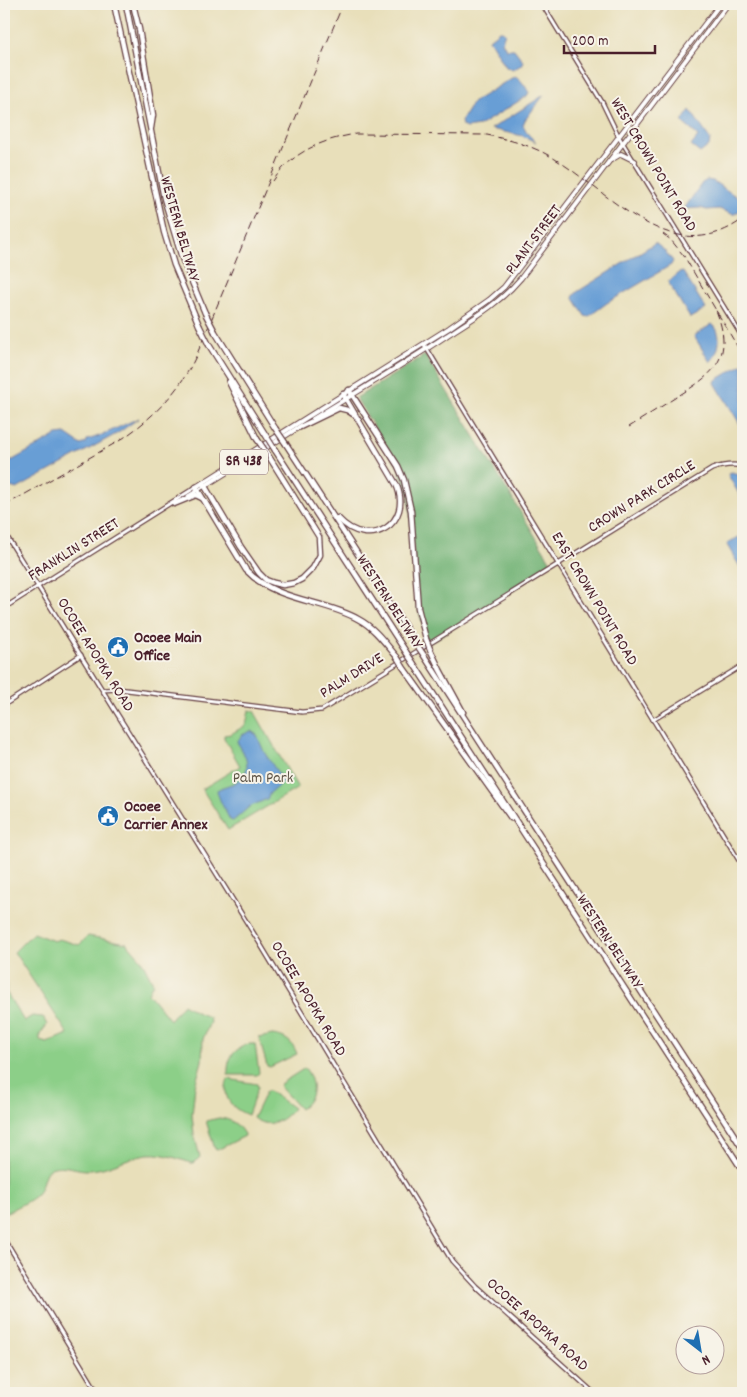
<svg xmlns="http://www.w3.org/2000/svg" width="747" height="1397" font-family="Dekko,sans-serif">
<style>
.green{fill:#8ccf88;stroke:#6b775a}
.forest{fill:#71b274;stroke:#5e6850}
.water{fill:#689ed5;stroke:#595e80}
.lines{fill:none;stroke-linecap:round;stroke-linejoin:round}
.tertiary-casing{stroke:#623c40;stroke-width:5.5}
.secondary-casing{stroke:#623c40;stroke-width:5.5}
.primary-casing{stroke:#623c40;stroke-width:6}
.motorway-casing{stroke:#623c40;stroke-width:7}
.tertiary{stroke:#fff;stroke-width:3}
.secondary{stroke:#fff;stroke-width:3}
.primary{stroke:#fff;stroke-width:4}
.motorway{stroke:#fff;stroke-width:4.5}
.rail{stroke:#4a1f2b;stroke-width:1;stroke-dasharray:8 4;stroke-linecap:butt}
.motorway-bridge-casing{stroke:#623c40;stroke-width:7;stroke-linecap:butt}
.motorway-bridge{stroke:#fff;stroke-width:4.5}
.labels{text-anchor:middle;dominant-baseline:central;stroke-width:4;stroke-linejoin:round;paint-order:stroke}
.shield{fill:#f7f3e8;stroke:#7e5f64;stroke-width:1}
.shield-label{font-size:15px;font-weight:bold;fill:#4a1f2b}
.street-label{font-size:16px;fill:#4a1f2b;stroke:#f7f3e8}
.poi-label{font-size:16px;font-weight:bold;fill:#4a1f2b;stroke:#f7f3e8;text-anchor:start}
.park-label{font-size:16px;fill:#5e5447;stroke:#f7f3e8}
</style>
<rect width="100%" height="100%" fill="#f7f3e8"/>
<filter id="ink" filterUnits="userSpaceOnUse"><feTurbulence type="fractalNoise" baseFrequency=".02" numOctaves="2"/><feDisplacementMap in="SourceGraphic" scale="10" xChannelSelector="R" yChannelSelector="G"/><feConvolveMatrix kernelMatrix="1 2 1 2 8 2 1 2 1" color-interpolation-filters="sRGB"/></filter>
<filter id="wash" filterUnits="userSpaceOnUse"><feTurbulence type="fractalNoise" baseFrequency=".0096" numOctaves="4" result="noise"/><feDisplacementMap in="SourceGraphic" scale="20" xChannelSelector="R" yChannelSelector="G"/><feGaussianBlur stdDeviation="1.12" result="paint"/><feColorMatrix in="noise" values="0 0 0 0 0 0 0 0 0 0 0 0 0 0 0 0 0 1.4 0 .05"/><feComposite in="paint" operator="in"/></filter>
<g filter="url(#wash)">
<rect width="100%" height="100%" fill="#e8dfba"/>
<!-- green -->
<g class="green">
<path d="M 249,710 L 254,711 L 298,788 L 228,830 L 202,789 L 240,766 L 224,738 L 224,735 L 231,734 L 246,725 Z"/>
<path d="M 33,933 L 54,941 L 59,939 L 79,945 L 88,936 L 127,943 L 141,959 L 153,983 L 148,993 L 170,1020 L 183,1004 L 196,1012 L 209,1017 L 210,1022 L 203,1039 L 202,1061 L 195,1086 L 192,1115 L 194,1134 L 200,1157 L 194,1163 L 191,1163 C 176,1158 158,1151 142,1155 C 124,1159 108,1169 90,1170 C 78,1171 63,1163 51,1168 C 42,1172 44,1187 37,1194 C 31,1201 13,1208 4,1214 L 4,1124 L 6,1114 L 4,1110 L 4,975 L 7,982 L 6,992 L 24,1021 L 32,1016 L 43,1017 L 47,1025 L 40,1034 L 40,1041 L 47,1043 L 68,1034 L 14,952 Z"/>
<path d="M 272,1035 C 285,1036 293,1042 297,1054 L 270,1067 L 267,1066 L 259,1038 Z"/>
<path d="M 249,1044 L 255,1044 L 259,1073 L 257,1075 L 228,1075 C 227,1059 233,1049 249,1044 Z"/>
<path d="M 305,1068 C 315,1082 316,1098 300,1109 L 280,1087 L 280,1084 Z"/>
<path d="M 228,1079 L 257,1084 L 258,1087 L 248,1115 C 232,1109 221,1097 228,1079 Z"/>
<path d="M 266,1091 L 269,1091 L 293,1108 C 283,1122 268,1129 253,1118 Z"/>
<path d="M 219,1118 C 232,1119 239,1125 245,1136 L 217,1150 L 215,1149 L 206,1121 Z"/>
</g>
<!-- forest -->
<path class="forest" d="M 425,355 L 551,562 L 514,590 L 428,644 L 418,608 L 409,497 L 398,466 L 356,398 Z"/>
<!-- water -->
<g class="water">
<path d="M 499,31 L 502,31 L 505,33 L 502,41 L 506,49 L 514,49 L 523,61 L 521,65 L 513,70 L 506,67 L 489,39 Z"/>
<path d="M 515,76 C 521,79 525,86 529,92 L 527,96 L 479,126 L 466,128 L 462,126 L 461,121 L 473,102 Z"/>
<path d="M 544,95 L 525,120 L 523,125 L 528,134 L 536,142 L 523,136 L 491,129 Z"/>
<path d="M 690,110 L 710,139 L 709,146 L 700,153 L 691,146 L 698,137 L 697,135 L 683,123 L 683,120 Z"/>
<path d="M 707,180 L 713,181 L 743,201 L 743,208 L 735,214 L 732,214 L 719,209 L 707,210 L 700,208 L 684,209 L 702,183 Z"/>
<path d="M 655,243 L 664,250 L 673,261 L 671,265 L 607,303 L 588,317 L 585,316 L 573,297 L 577,292 Z"/>
<path d="M 683,272 L 706,309 L 690,318 L 668,282 L 678,273 Z"/>
<path d="M 712,324 C 723,332 720,353 710,362 L 694,336 Z"/>
<path d="M 743,364 L 743,429 L 715,383 L 716,380 Z"/>
<path d="M 139,418 L 118,433 L 17,489 L 10,487 L 4,488 L 4,465 L 57,435 L 65,434 L 81,445 L 86,443 L 87,440 C 105,435 122,425 139,418 Z"/>
<path d="M 732,472 L 743,476 L 743,501 L 728,475 L 729,473 Z"/>
<path d="M 743,535 L 743,572 L 727,545 L 729,542 Z"/>
<path d="M 251,731 L 257,735 L 264,752 L 282,779 L 282,783 L 270,793 L 267,799 L 249,807 L 233,821 L 230,820 C 227,814 217,796 217,790 C 222,787 226,786 232,784 C 254,774 248,758 237,742 L 242,735 Z"/>
</g>
</g>
<g filter="url(#ink)">
<g class="lines">
<!-- tertiary casing -->
<g class="tertiary-casing">
<g id="tertiary">
<path d="M 542,4 L 602,102 L 619,137 L 743,338"/>
<path d="M 424,344 L 743,867"/>
<path d="M 4,608 L 37,587"/>
<path d="M 103,690 L 119,689 L 302,712 L 322,710 L 712,469 C 723,465 732,464 743,466"/>
<path d="M 653,720 L 743,665"/>
<path d="M 4,1238 L 98,1393"/>
</g>
</g>
<!-- secondary casing -->
<g class="secondary-casing">
<g id="secondary">
<path d="M 188,496 L 205,486"/>
<path d="M 4,532 L 259,942 L 452,1261 L 475,1286 L 594,1393"/>
<path d="M 37,587 L 196,487"/>
<path d="M 4,705 L 81,655"/>
</g>
</g>
<!-- primary casing -->
<g class="primary-casing">
<g id="primary">
<path d="M 611,160 L 621,154 L 635,161"/>
<path d="M 313,419 C 358,391 403,365 446,336 C 474,318 500,303 521,278 L 728,4"/>
<path d="M 205,486 L 301,426"/>
<path d="M 196,487 L 449,328 L 489,300 L 504,287 L 720,4"/>
</g>
</g>
<!-- motorway casing -->
<g class="motorway-casing">
<g id="motorway">
<path d="M 114,4 L 164,232 L 174,265 L 199,325"/>
<path d="M 126,4 L 164,198 L 182,258 L 205,313"/>
<path d="M 133,4 L 139,29 L 153,115 L 151,128"/>
<path d="M 215,332 L 275,428"/>
<path d="M 209,345 L 265,434"/>
<path d="M 229,382 L 257,439"/>
<path d="M 349,390 L 398,466 L 404,480 L 411,511 L 418,608 L 426,639"/>
<path d="M 300,427 L 339,408 L 347,410 L 353,414"/>
<path d="M 286,444 L 417,645"/>
<path d="M 275,450 L 406,652"/>
<path d="M 203,483 L 241,547 L 259,573 L 266,580 L 274,583 L 283,585 L 294,583 L 302,579 L 313,568 L 320,555 L 319,537 L 268,455"/>
<path d="M 196,487 L 246,570 C 276,602 322,599 358,619 C 375,628 385,643 397,657"/>
<path d="M 174,504 L 196,495 L 202,498"/>
<path d="M 338,518 C 369,552 414,523 396,484 L 343,394"/>
<path d="M 430,649 L 440,670 L 463,712"/>
<path d="M 423,654 L 743,1149"/>
<path d="M 412,661 L 743,1171"/>
<path d="M 403,667 L 511,818"/>
</g>
</g>
<!-- tertiary -->
<use href="#tertiary" class="tertiary"/>
<!-- secondary -->
<use href="#secondary" class="secondary"/>
<!-- primary -->
<use href="#primary" class="primary"/>
<!-- motorway -->
<use href="#motorway" class="motorway"/>
<!-- rail -->
<g class="rail">
<path d="M 273,181 C 291,152 324,139 356,134 L 487,135 C 511,140 534,146 555,159 C 612,194 672,271 743,219"/>
<path d="M 663,234 L 671,240 L 684,256 L 743,356"/>
<path d="M 629,427 C 645,417 662,406 678,396 C 716,373 734,357 716,310"/>
<path d="M 4,506 L 119,441 C 152,419 181,390 197,354 L 343,4"/>
</g>
<!-- motorway-bridge casing -->
<g class="motorway-bridge-casing">
<g id="motorway-bridge">
<path d="M 205,313 L 215,332"/>
<path d="M 199,325 L 209,345"/>
<path d="M 275,428 L 286,444"/>
<path d="M 265,434 L 275,450"/>
<path d="M 257,439 L 268,455"/>
<path d="M 426,639 L 430,649"/>
<path d="M 417,645 L 423,654"/>
<path d="M 406,652 L 412,661"/>
<path d="M 397,657 L 403,667"/>
</g>
</g>
<!-- motorway-bridge -->
<use href="#motorway-bridge" class="motorway-bridge"/>
</g>
</g>
<!-- icons -->
<defs>
<g id="civic-disc" transform="scale(1.125)"><circle r="9.5" fill="#1f6fb2" stroke="#f7f3e8"/><path d="M-.6-6.5H3V-4.5H.6V-3L4-1V1h2V6H-6V1h2V-1L-.6-3ZM-1.2 2.5V6h2.4V2.5Z" fill="#fff"/></g>
</defs>
<g fill-rule="evenodd">
<use href="#civic-disc" x="118" y="647"/>
<use href="#civic-disc" x="108" y="816"/>
</g>
<g class="labels">
<!-- shield labels -->
<rect class="shield" x="220" y="449.5" width="48" height="25" rx="4"/>
<g class="shield-label">
<text x="244" y="462">SR 438</text>
</g>
<!-- street labels -->
<g class="street-label">
<text transform="translate(653 165) rotate(59)">WEST CROWN POINT ROAD</text>
<text transform="translate(179 229) rotate(74)">WESTERN BELTWAY</text>
<text transform="translate(534 240) rotate(-53)">PLANT STREET</text>
<text transform="translate(642 497) rotate(-32)">CROWN PARK CIRCLE</text>
<text transform="translate(74 550) rotate(-32)">FRANKLIN STREET</text>
<text transform="translate(594 599) rotate(59)">EAST CROWN POINT ROAD</text>
<text transform="translate(389 602) rotate(57)">WESTERN BELTWAY</text>
<text transform="translate(95 655) rotate(58)">OCOEE APOPKA ROAD</text>
<text transform="translate(352 676) rotate(-32)">PALM DRIVE</text>
<text transform="translate(609 942) rotate(57)">WESTERN BELTWAY</text>
<text transform="translate(308 999) rotate(59)">OCOEE APOPKA ROAD</text>
<text transform="translate(537 1325) rotate(42)">OCOEE APOPKA ROAD</text>
</g>
<!-- poi labels -->
<g class="poi-label">
<text x="134" y="638">Ocoee Main<tspan x="134" dy="18">Office</tspan></text>
<text x="124" y="807">Ocoee<tspan x="124" dy="18">Carrier Annex</tspan></text>
</g>
<!-- park labels -->
<g class="park-label">
<text x="263" y="778">Palm Park</text>
</g>
</g>
<!-- margin -->
<rect width="747" height="1397" fill="none" stroke="#f7f3e8" stroke-width="20"/>
<!-- north arrow -->
<g transform="translate(700 1350) rotate(149)"><circle r="24" fill="#f7f3e8" stroke="#b29e9c"/>
<path d="M0-4L9 19L0 12L-9 19Z" fill="#1f6fb2"/>
<text y="-8" font-size="14" font-weight="bold" text-anchor="middle" fill="#4a1f2b">N</text>
</g>
<!-- scale -->
<path d="M564 45v8h91v-8" fill="none" stroke="#4a1f2b" stroke-width="2.5"/>
<text x="572" y="45" font-size="15" fill="#4a1f2b" stroke="#f7f3e8" stroke-width="4" paint-order="stroke">200 m</text>
</svg>
